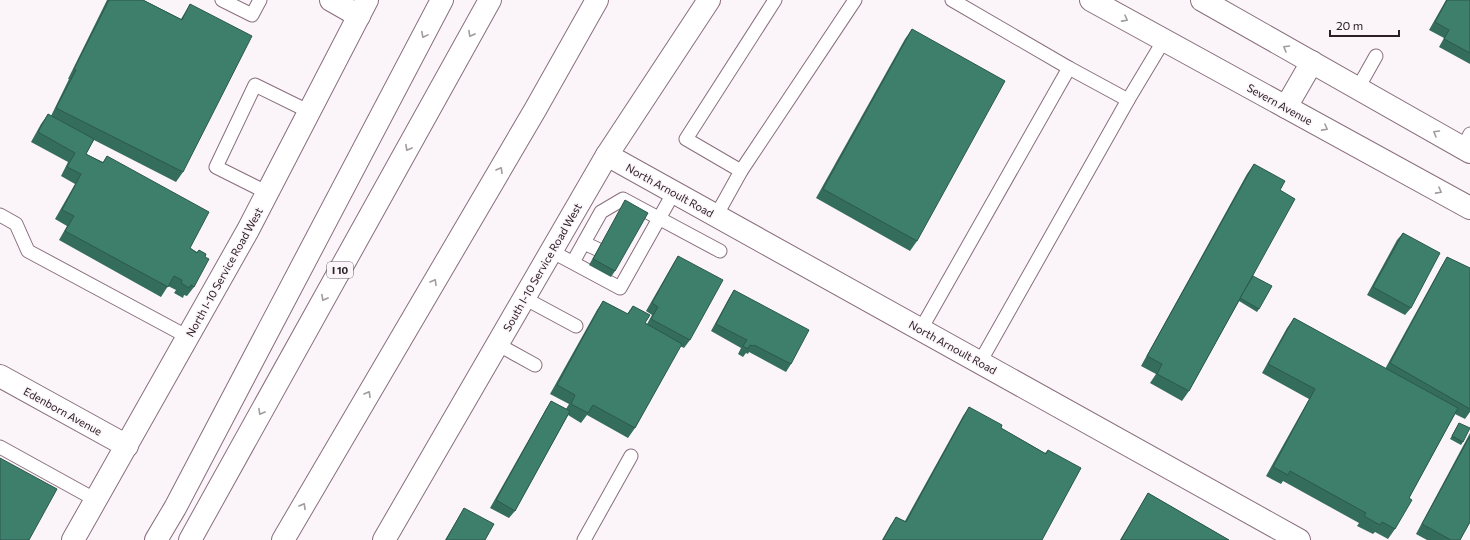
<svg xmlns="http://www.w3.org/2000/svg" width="1470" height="540" font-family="Commissioner,sans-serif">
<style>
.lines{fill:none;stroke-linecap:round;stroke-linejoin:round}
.lane-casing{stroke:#896e7e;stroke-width:15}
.street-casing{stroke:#896e7e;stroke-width:24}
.secondary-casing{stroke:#896e7e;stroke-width:24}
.highway-casing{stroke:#896e7e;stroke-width:24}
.lane{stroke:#fff;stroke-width:13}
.street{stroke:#fff;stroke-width:22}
.secondary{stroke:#fff;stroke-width:22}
.highway{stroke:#fff;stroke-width:22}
.wall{fill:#356d5d}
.building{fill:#3e7f6c;stroke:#2b594c}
.oneway{stroke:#a09b9e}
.labels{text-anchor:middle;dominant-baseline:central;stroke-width:3;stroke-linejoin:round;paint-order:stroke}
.shield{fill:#fbf5f9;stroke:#696066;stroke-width:1}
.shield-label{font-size:10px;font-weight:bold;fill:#2b2027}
.street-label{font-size:11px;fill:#2b2027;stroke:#fbf5f9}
</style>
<rect width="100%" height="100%" fill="#fbf5f9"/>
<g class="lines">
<!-- lane casing -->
<g class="lane-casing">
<g id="lane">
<path d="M 222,0 L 252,15 L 260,0"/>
<path d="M 1358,88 L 1376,56"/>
<path d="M 1128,100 L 1164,40"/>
<path d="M 1463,148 L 1470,134"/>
<path d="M 741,171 L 855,0"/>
<path d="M 268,193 L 216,167 L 255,85 L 310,112"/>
<path d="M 0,215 L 16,224 L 28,251 L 188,337"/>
<path d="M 716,216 L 741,171 L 686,139 L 775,0"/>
<path d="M 584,243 L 597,249"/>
<path d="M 551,251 L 620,288 L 674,192"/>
<path d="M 573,262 L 601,212 L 623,199 L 720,251"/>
<path d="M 524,298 L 576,326"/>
<path d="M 921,329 L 1069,68 L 952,0"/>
<path d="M 497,344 L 535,365"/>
<path d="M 980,362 L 1128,100 L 1069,68"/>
<path d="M 0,447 L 96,500"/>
<path d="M 584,540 L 631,456"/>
</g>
</g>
<!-- street casing -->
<g class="street-casing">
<g id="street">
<path d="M 331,0 L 359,16"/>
<path d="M 607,155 L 1299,540"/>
<path d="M 0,376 L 127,446"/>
</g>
</g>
<!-- secondary casing -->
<g class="secondary-casing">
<g id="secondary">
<path d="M 1091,0 L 1470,208"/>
<path d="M 1202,0 L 1470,152"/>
<path d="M 1286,107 L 1312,62"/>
<path d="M 73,540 L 248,230 L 367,0"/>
<path d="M 384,540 L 607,155 L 709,0"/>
</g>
</g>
<!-- highway casing -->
<g class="highway-casing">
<g id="highway">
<path d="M 156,540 L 175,508 L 442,0"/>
<path d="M 190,540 L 490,0"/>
<path d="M 283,540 L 535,110 L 597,0"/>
</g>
</g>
<!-- lane -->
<use href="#lane" class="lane"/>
<!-- street -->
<use href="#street" class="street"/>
<!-- secondary -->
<use href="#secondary" class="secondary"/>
<!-- highway -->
<use href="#highway" class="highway"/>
</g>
<!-- wall -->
<g class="wall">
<path d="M 107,0 L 143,0 L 181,19 L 190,4 L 183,172 L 176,182 L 94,140 L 86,154 L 103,162 L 107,156 L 190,248 L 197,252 L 199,250 L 205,257 L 194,287 L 187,296 L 184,295 L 183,298 L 174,293 L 176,290 L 168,286 L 161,297 L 59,240 L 67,226 L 55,219 L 75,184 L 61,176 L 68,162 L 31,142 L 41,124 L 48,114 L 51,116 L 69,79 L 68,79 Z"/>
<path d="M 1446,0 L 1470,0 L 1470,64 L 1439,47 L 1444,38 L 1429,30 Z"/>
<path d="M 912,29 L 917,241 L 910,251 L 816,198 L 905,39 Z"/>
<path d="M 1254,164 L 1280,190 L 1253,276 L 1259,309 L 1257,312 L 1239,301 L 1189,391 L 1182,401 L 1150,383 L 1156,374 L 1141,366 L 1247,174 Z"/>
<path d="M 625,200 L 615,271 L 611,277 L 589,265 L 622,206 Z"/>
<path d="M 1403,233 L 1411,308 L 1405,315 L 1367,295 L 1397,240 Z"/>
<path d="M 678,256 L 690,340 L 684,348 L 680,346 L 635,428 L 628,438 L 587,415 L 581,423 L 568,415 L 515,511 L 509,518 L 490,508 L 546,409 L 551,401 L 566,409 L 569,404 L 550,394 L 597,310 L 603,301 L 627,314 L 633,306 L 645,323 L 647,324 L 652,315 L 646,311 L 673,264 Z"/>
<path d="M 1447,257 L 1470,268 L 1470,412 L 1465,419 L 1455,414 L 1409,498 L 1395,529 L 1388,539 L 1375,532 L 1373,534 L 1357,526 L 1359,523 L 1283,481 L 1281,484 L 1266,476 L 1309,399 L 1262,373 L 1287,328 L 1294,318 L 1385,369 L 1441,267 Z"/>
<path d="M 734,290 L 791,364 L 786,372 L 749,352 L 748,354 L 746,353 L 743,357 L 738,354 L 741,348 L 711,331 L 729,298 Z"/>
<path d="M 969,407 L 1001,428 L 1045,453 L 1048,450 L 1042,540 L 882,540 L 890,526 L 896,517 L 905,521 L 963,416 Z"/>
<path d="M 1459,423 L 1463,442 L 1461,445 L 1450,439 Z"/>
<path d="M 1470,433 L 1470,522 L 1460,540 L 1427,540 L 1416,534 Z"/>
<path d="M 1148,493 L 1229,540 L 1120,540 L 1142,503 Z"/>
<path d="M 464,508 L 485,540 L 445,540 Z"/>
</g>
<!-- building -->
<g class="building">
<path d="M 109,0 L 143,0 L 182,20 L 190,4 L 252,36 L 183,172 L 56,108 L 76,70 L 74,69 Z"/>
<path d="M 1447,0 L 1470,0 L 1470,53 L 1444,39 L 1449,30 L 1435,22 Z"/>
<path d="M 912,29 L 1005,81 L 917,241 L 823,189 Z"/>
<path d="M 48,114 L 94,139 L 86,154 L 103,163 L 107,156 L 209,212 L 190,248 L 197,253 L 199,250 L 206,254 L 205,257 L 209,259 L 194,287 L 191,285 L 189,288 L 181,283 L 182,280 L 174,276 L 168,287 L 65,231 L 74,216 L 62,210 L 81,174 L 67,167 L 75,153 L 38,132 Z"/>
<path d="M 1254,164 L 1285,181 L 1280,190 L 1295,199 L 1189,391 L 1157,374 L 1162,364 L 1147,356 Z"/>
<path d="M 625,200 L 648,213 L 615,271 L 593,259 Z"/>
<path d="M 1403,233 L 1440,253 L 1411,308 L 1373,287 Z"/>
<path d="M 678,256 L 723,280 L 690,340 L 651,319 L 658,307 L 652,303 Z"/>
<path d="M 1447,257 L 1470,268 L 1470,409 L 1390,363 Z"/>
<path d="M 1253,276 L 1272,286 L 1259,309 L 1240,298 Z"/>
<path d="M 734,290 L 809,330 L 791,364 L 754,345 L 753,346 L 750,345 L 748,349 L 743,346 L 747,340 L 716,324 Z"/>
<path d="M 603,301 L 628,314 L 633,306 L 650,315 L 645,323 L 682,344 L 635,428 L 593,405 L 588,413 L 571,404 L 575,395 L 557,385 Z"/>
<path d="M 1294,318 L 1458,408 L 1409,498 L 1412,500 L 1395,529 L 1382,522 L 1380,525 L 1364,516 L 1366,513 L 1290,471 L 1288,475 L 1273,467 L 1315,389 L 1268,364 Z"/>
<path d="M 551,401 L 570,411 L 515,511 L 496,500 Z"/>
<path d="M 969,407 L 1002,425 L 1001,428 L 1046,454 L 1048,450 L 1081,468 L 1042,540 L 883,540 L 896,517 L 906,522 Z"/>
<path d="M 1459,423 L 1470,428 L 1463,442 L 1452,436 Z"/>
<path d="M 1470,436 L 1470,522 L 1460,540 L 1451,540 L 1422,524 Z"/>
<path d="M 0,458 L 57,489 L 29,540 L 0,540 Z"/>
<path d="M 1148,493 L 1229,540 L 1121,540 Z"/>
<path d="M 464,508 L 494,524 L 485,540 L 446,540 Z"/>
</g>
<!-- one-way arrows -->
<defs><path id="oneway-chevron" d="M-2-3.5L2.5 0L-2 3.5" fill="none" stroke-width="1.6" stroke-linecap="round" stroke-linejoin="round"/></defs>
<g class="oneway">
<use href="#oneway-chevron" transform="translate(1125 19) rotate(29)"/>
<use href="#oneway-chevron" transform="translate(471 34) rotate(119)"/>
<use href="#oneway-chevron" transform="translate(424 35) rotate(118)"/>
<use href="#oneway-chevron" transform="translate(1286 48) rotate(-150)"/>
<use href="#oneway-chevron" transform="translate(1325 128) rotate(29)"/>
<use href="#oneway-chevron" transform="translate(1436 133) rotate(-150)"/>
<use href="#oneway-chevron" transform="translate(408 148) rotate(119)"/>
<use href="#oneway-chevron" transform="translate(500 170) rotate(-60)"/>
<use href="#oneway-chevron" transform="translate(1439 191) rotate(29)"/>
<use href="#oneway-chevron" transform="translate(434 282) rotate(-60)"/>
<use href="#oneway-chevron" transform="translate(324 298) rotate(119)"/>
<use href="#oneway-chevron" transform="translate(368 394) rotate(-60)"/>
<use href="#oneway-chevron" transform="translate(261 412) rotate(119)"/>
<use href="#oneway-chevron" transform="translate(303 506) rotate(-60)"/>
</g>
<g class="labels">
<!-- shield labels -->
<rect class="shield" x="327" y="262" width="26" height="16" rx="3"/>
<g class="shield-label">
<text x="340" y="270">I 10</text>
</g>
<!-- street labels -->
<g class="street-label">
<text transform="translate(1280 104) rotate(29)">Severn Avenue</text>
<text transform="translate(670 190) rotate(29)">North Arnoult Road</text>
<text transform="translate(542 267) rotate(-60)">South I-10 Service Road West</text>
<text transform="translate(224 272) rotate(-61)">North I-10 Service Road West</text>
<text transform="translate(953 347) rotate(29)">North Arnoult Road</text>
<text transform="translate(63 411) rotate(29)">Edenborn Avenue</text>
</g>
</g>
<!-- scale -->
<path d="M1330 30v6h69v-6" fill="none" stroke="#2b2027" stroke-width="2"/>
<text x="1336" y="30" font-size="12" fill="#2b2027" stroke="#fbf5f9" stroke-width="3" paint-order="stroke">20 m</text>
</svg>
